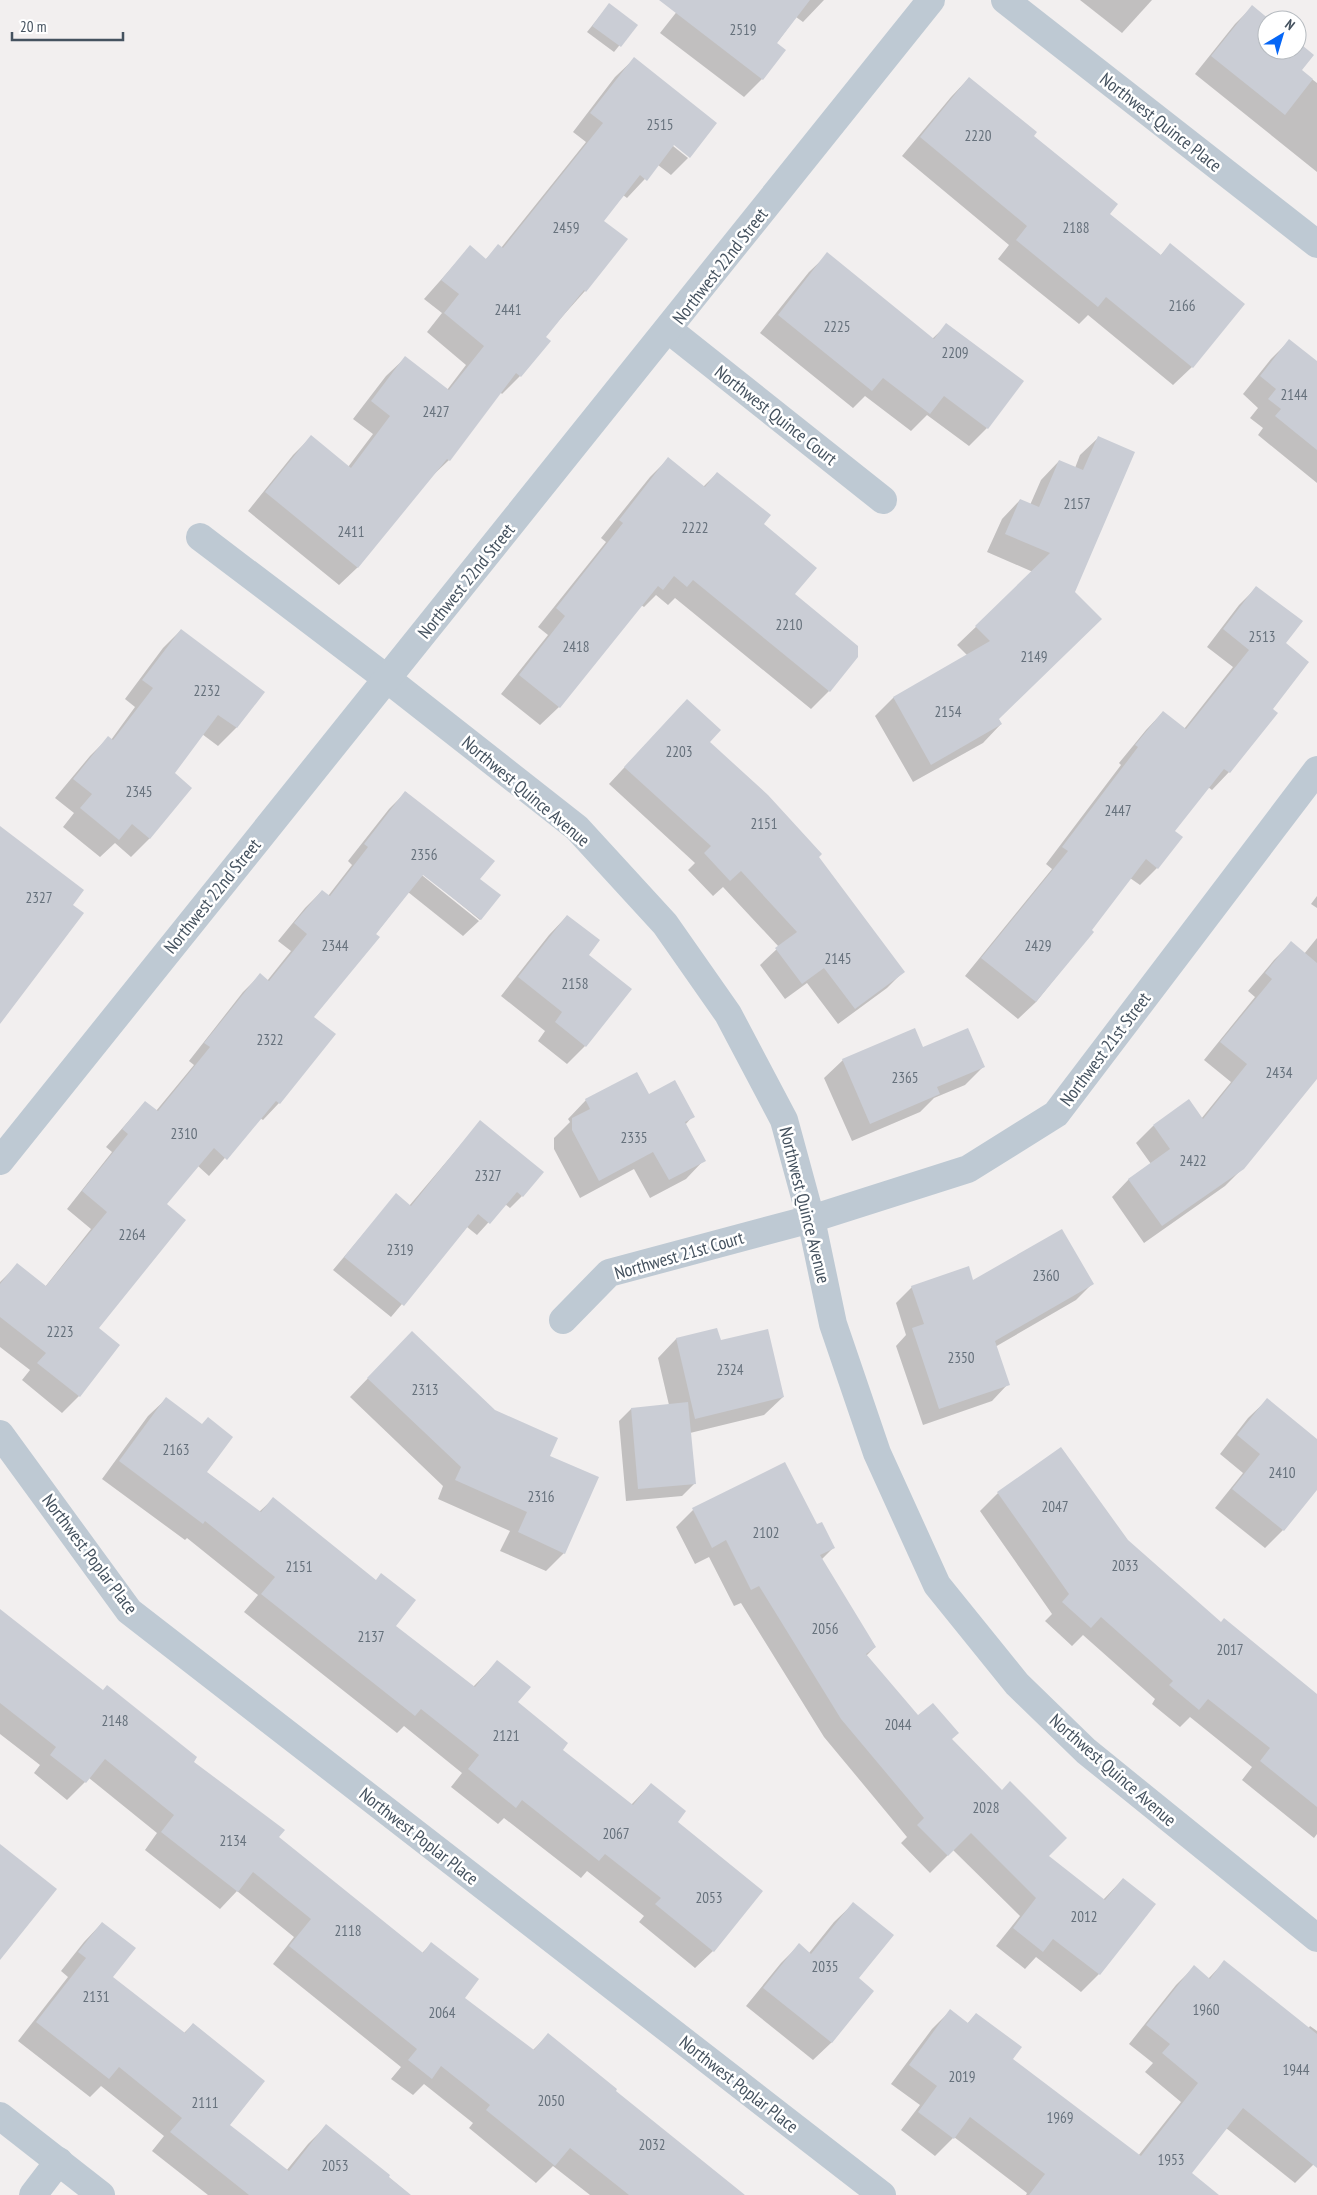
<svg xmlns="http://www.w3.org/2000/svg" width="1317" height="2195" font-family="'PT Sans Narrow',sans-serif">
<style>
.shadow{fill:#0003}
.building{fill:#cacdd5}
.lines{fill:none;stroke-linecap:round;stroke-linejoin:round}
.minor{stroke:#bec9d3;stroke-width:28}
.labels{text-anchor:middle;dominant-baseline:central;stroke-width:5;stroke-linejoin:round;paint-order:stroke}
.number-label{font-size:15px;fill:#66717c}
.street-label{font-size:18px;fill:#45525f;stroke:#fff}
</style>
<rect width="100%" height="100%" fill="#f2efef"/>
<!-- shadow -->
<g class="shadow">
<path d="M 686,0 L 824,0 L 803,22 L 796,17 L 776,44 L 762,79 L 744,97 L 660,33 Z"/>
<path d="M 1080,0 L 1152,0 L 1122,33 Z"/>
<path d="M 1252,7 L 1268,20 L 1267,50 L 1297,50 L 1297,43 L 1300,70 L 1317,83 L 1317,172 L 1195,74 L 1235,24 Z"/>
<path d="M 604,11 L 636,25 L 614,52 L 587,32 Z"/>
<path d="M 634,59 L 715,123 L 689,157 L 689,155 L 670,140 L 668,142 L 688,158 L 671,175 L 658,165 L 627,198 L 623,195 L 602,221 L 585,291 L 544,337 L 520,376 L 502,394 L 500,392 L 449,460 L 430,478 L 358,567 L 339,585 L 248,511 L 293,455 L 311,437 L 348,467 L 373,434 L 353,419 L 386,376 L 405,358 L 447,390 L 466,365 L 427,332 L 442,313 L 424,299 L 470,247 L 485,260 L 499,246 L 501,248 L 586,142 L 573,132 L 615,77 Z"/>
<path d="M 969,78 L 1032,136 L 1108,214 L 1160,256 L 1170,245 L 1192,367 L 1173,385 L 1088,315 L 1079,324 L 998,259 L 1009,245 L 902,156 L 951,97 Z"/>
<path d="M 828,254 L 932,339 L 947,325 L 987,428 L 969,446 L 927,415 L 911,431 L 865,396 L 853,408 L 760,333 L 809,272 Z"/>
<path d="M 1289,341 L 1317,363 L 1317,483 L 1258,435 L 1263,428 L 1250,418 L 1258,408 L 1243,394 L 1271,359 Z"/>
<path d="M 1099,437 L 998,719 L 1001,724 L 983,743 L 913,782 L 875,716 L 893,698 L 968,656 L 957,645 L 1033,572 L 987,552 L 1002,519 L 1020,500 L 1030,505 L 1041,480 L 1059,461 L 1075,468 L 1080,455 Z"/>
<path d="M 668,459 L 703,487 L 717,473 L 762,524 L 793,594 L 829,691 L 811,709 L 675,598 L 668,605 L 656,595 L 644,607 L 641,605 L 559,707 L 540,725 L 501,694 L 548,635 L 538,627 L 606,542 L 601,538 L 650,477 Z"/>
<path d="M 1257,587 L 1284,644 L 1271,710 L 1276,713 L 1229,772 L 1212,790 L 1208,787 L 1173,831 L 1157,868 L 1140,885 L 1130,878 L 1090,930 L 1092,932 L 1036,1002 L 1018,1019 L 965,976 L 1052,869 L 1046,864 L 1121,765 L 1119,763 L 1146,730 L 1163,712 L 1184,729 L 1233,667 L 1207,647 L 1239,605 Z"/>
<path d="M 181,630 L 263,692 L 236,728 L 218,746 L 202,734 L 173,773 L 150,838 L 131,857 L 115,843 L 100,857 L 63,827 L 74,813 L 55,798 L 90,756 L 108,738 L 111,740 L 135,707 L 125,699 L 163,648 Z"/>
<path d="M 687,700 L 708,742 L 817,857 L 903,972 L 887,988 L 838,1024 L 807,983 L 785,999 L 760,965 L 779,947 L 723,887 L 713,896 L 688,870 L 695,863 L 609,784 Z"/>
<path d="M 406,792 L 479,879 L 499,895 L 480,920 L 419,870 L 418,872 L 479,921 L 463,936 L 408,892 L 312,1017 L 279,1103 L 263,1120 L 260,1118 L 209,1176 L 198,1166 L 165,1204 L 97,1328 L 79,1396 L 62,1413 L 22,1380 L 30,1370 L 0,1347 L 0,1282 L 17,1265 L 45,1287 L 91,1229 L 67,1209 L 112,1152 L 106,1147 L 145,1102 L 156,1111 L 194,1065 L 189,1061 L 243,992 L 260,975 L 267,981 L 291,951 L 278,941 L 305,908 L 322,891 L 328,896 L 352,865 L 348,861 L 389,809 Z"/>
<path d="M 1317,896 L 1317,908 L 1311,904 Z"/>
<path d="M 567,916 L 587,955 L 585,1046 L 567,1064 L 538,1041 L 545,1031 L 501,996 L 549,935 Z"/>
<path d="M 1317,938 L 1317,1077 L 1243,1168 L 1225,1186 L 1144,1243 L 1112,1197 L 1129,1179 L 1151,1164 L 1136,1143 L 1153,1126 L 1201,1119 L 1231,1082 L 1204,1060 L 1255,997 L 1248,991 L 1274,960 L 1291,943 L 1304,954 Z"/>
<path d="M 922,1049 L 983,1067 L 965,1085 L 934,1098 L 920,1112 L 852,1141 L 824,1078 L 843,1060 Z"/>
<path d="M 649,1096 L 693,1116 L 685,1125 L 704,1160 L 686,1179 L 650,1198 L 634,1169 L 580,1198 L 554,1149 L 554,1138 L 570,1122 L 568,1119 L 586,1100 Z"/>
<path d="M 480,1122 L 522,1196 L 510,1208 L 505,1204 L 477,1235 L 467,1227 L 391,1317 L 333,1270 L 396,1195 L 409,1206 Z"/>
<path d="M 973,1282 L 1092,1284 L 1076,1300 L 995,1347 L 1008,1384 L 992,1401 L 923,1425 L 896,1346 L 906,1335 L 896,1303 L 912,1287 Z"/>
<path d="M 676,1339 L 720,1342 L 783,1397 L 764,1415 L 690,1433 L 695,1483 L 682,1496 L 626,1501 L 619,1421 L 631,1409 L 669,1405 L 658,1358 Z"/>
<path d="M 394,1351 L 494,1411 L 549,1456 L 564,1553 L 546,1571 L 500,1551 L 510,1531 L 438,1499 L 443,1486 L 350,1397 Z"/>
<path d="M 166,1399 L 206,1472 L 259,1512 L 273,1499 L 394,1626 L 473,1687 L 497,1662 L 517,1703 L 561,1750 L 631,1805 L 651,1784 L 676,1822 L 713,1951 L 695,1968 L 639,1922 L 644,1916 L 587,1871 L 581,1878 L 504,1818 L 498,1824 L 451,1787 L 462,1773 L 404,1726 L 397,1733 L 244,1612 L 258,1595 L 187,1538 L 185,1540 L 102,1479 L 148,1416 Z"/>
<path d="M 1267,1400 L 1317,1440 L 1317,1488 L 1283,1530 L 1265,1548 L 1215,1508 L 1243,1473 L 1220,1454 L 1248,1418 Z"/>
<path d="M 998,1493 L 1127,1541 L 1221,1623 L 1317,1696 L 1317,1834 L 1314,1838 L 1242,1780 L 1252,1767 L 1190,1717 L 1180,1727 L 1152,1704 L 1155,1699 L 1083,1635 L 1072,1646 L 1045,1621 L 1052,1614 L 980,1511 Z"/>
<path d="M 693,1510 L 816,1526 L 834,1547 L 821,1560 L 875,1647 L 866,1656 L 918,1717 L 951,1740 L 1047,1856 L 1103,1900 L 1123,1879 L 1154,1904 L 1099,1974 L 1081,1992 L 1036,1957 L 1025,1969 L 996,1946 L 1020,1916 L 953,1850 L 930,1873 L 901,1843 L 907,1837 L 824,1737 L 741,1603 L 734,1606 L 709,1557 L 695,1564 L 676,1527 Z"/>
<path d="M 0,1610 L 192,1762 L 278,1838 L 422,1953 L 431,1944 L 463,1998 L 532,2051 L 548,2035 L 614,2092 L 743,2195 L 590,2195 L 553,2166 L 536,2183 L 469,2128 L 473,2123 L 424,2084 L 413,2095 L 391,2079 L 401,2067 L 273,1964 L 294,1937 L 237,1891 L 220,1909 L 145,1850 L 157,1833 L 89,1778 L 67,1800 L 34,1773 L 40,1765 L 0,1734 Z"/>
<path d="M 853,1904 L 857,1978 L 832,2042 L 813,2060 L 746,2006 L 781,1963 L 799,1945 L 809,1953 L 834,1922 Z"/>
<path d="M 102,1923 L 111,1978 L 183,2034 L 193,2024 L 228,2126 L 286,2171 L 308,2144 L 326,2126 L 410,2195 L 208,2195 L 152,2151 L 164,2136 L 101,2086 L 90,2097 L 18,2041 L 68,1977 L 61,1971 L 84,1942 Z"/>
<path d="M 1224,1962 L 1308,2029 L 1310,2026 L 1317,2031 L 1317,2161 L 1295,2183 L 1226,2128 L 1190,2174 L 1217,2195 L 1026,2195 L 1027,2193 L 954,2137 L 935,2156 L 901,2130 L 920,2105 L 891,2084 L 932,2029 L 950,2011 L 967,2024 L 976,2014 L 1011,2060 L 1138,2156 L 1181,2102 L 1145,2072 L 1153,2063 L 1129,2044 L 1176,1985 L 1194,1967 L 1208,1979 Z"/>
</g>
<!-- building -->
<g class="building">
<path d="M 659,0 L 810,0 L 777,43 L 786,50 L 763,80 Z"/>
<path d="M 609,3 L 638,25 L 621,47 L 592,26 Z"/>
<path d="M 1252,5 L 1270,20 L 1267,20 L 1267,50 L 1297,50 L 1297,41 L 1314,55 L 1302,70 L 1313,79 L 1285,115 L 1211,56 Z"/>
<path d="M 634,57 L 717,123 L 690,158 L 674,145 L 647,181 L 640,175 L 604,221 L 628,239 L 586,292 L 584,290 L 546,337 L 551,341 L 521,377 L 516,373 L 450,461 L 447,459 L 358,568 L 265,492 L 311,435 L 351,468 L 390,416 L 371,401 L 405,356 L 449,390 L 484,346 L 444,313 L 459,294 L 441,280 L 470,245 L 486,259 L 498,244 L 503,248 L 603,123 L 590,113 Z"/>
<path d="M 969,77 L 1037,132 L 1034,136 L 1118,204 L 1110,214 L 1161,255 L 1170,243 L 1245,304 L 1193,368 L 1106,297 L 1098,307 L 1016,240 L 1027,226 L 920,137 Z"/>
<path d="M 827,252 L 934,339 L 946,323 L 1024,381 L 988,429 L 944,396 L 930,414 L 883,378 L 872,391 L 778,315 Z"/>
<path d="M 1289,339 L 1317,361 L 1317,450 L 1275,416 L 1281,409 L 1268,399 L 1276,389 L 1260,376 Z"/>
<path d="M 1098,436 L 1135,452 L 1075,592 L 1102,619 L 999,719 L 1002,724 L 931,765 L 893,697 L 990,641 L 975,626 L 1050,553 L 1005,534 L 1020,499 L 1039,507 L 1059,460 L 1083,470 Z"/>
<path d="M 668,457 L 705,487 L 717,472 L 771,515 L 764,524 L 817,568 L 795,594 L 858,646 L 858,657 L 830,692 L 693,580 L 687,587 L 674,576 L 663,590 L 658,586 L 560,708 L 519,675 L 565,616 L 556,608 L 623,523 L 619,520 Z"/>
<path d="M 1256,586 L 1303,621 L 1286,643 L 1309,662 L 1273,709 L 1278,713 L 1230,773 L 1224,769 L 1175,831 L 1183,837 L 1158,869 L 1146,859 L 1092,930 L 1094,932 L 1036,1002 L 981,958 L 1068,851 L 1062,847 L 1138,747 L 1135,745 L 1163,711 L 1186,729 L 1249,650 L 1223,629 Z"/>
<path d="M 181,629 L 265,692 L 237,728 L 218,715 L 175,773 L 192,788 L 150,839 L 132,824 L 119,840 L 80,808 L 92,794 L 73,779 L 108,736 L 113,740 L 153,688 L 142,680 Z"/>
<path d="M 687,699 L 721,730 L 710,742 L 768,795 L 822,854 L 819,857 L 905,972 L 855,1009 L 824,968 L 802,984 L 775,948 L 797,932 L 741,871 L 730,881 L 704,853 L 711,846 L 624,767 Z"/>
<path d="M 405,791 L 495,861 L 480,879 L 501,895 L 481,920 L 423,875 L 376,934 L 380,937 L 314,1017 L 336,1034 L 280,1104 L 276,1101 L 227,1160 L 214,1148 L 167,1204 L 186,1220 L 99,1328 L 120,1345 L 80,1397 L 37,1363 L 46,1353 L 0,1317 L 0,1284 L 17,1263 L 46,1286 L 107,1212 L 82,1191 L 128,1134 L 122,1129 L 145,1101 L 158,1111 L 210,1047 L 204,1043 L 260,973 L 269,981 L 307,934 L 294,923 L 322,890 L 330,896 L 368,847 L 364,844 Z"/>
<path d="M 0,826 L 84,890 L 73,905 L 84,913 L 0,1024 Z"/>
<path d="M 567,915 L 600,940 L 589,955 L 632,989 L 586,1047 L 555,1022 L 562,1012 L 518,977 Z"/>
<path d="M 1291,941 L 1317,963 L 1317,1079 L 1244,1169 L 1162,1226 L 1128,1179 L 1170,1149 L 1153,1125 L 1189,1099 L 1203,1119 L 1247,1064 L 1220,1042 L 1272,979 L 1265,973 Z"/>
<path d="M 915,1028 L 923,1047 L 968,1028 L 985,1067 L 937,1087 L 940,1094 L 870,1124 L 842,1059 Z"/>
<path d="M 637,1072 L 649,1094 L 675,1080 L 695,1117 L 685,1122 L 706,1161 L 669,1180 L 653,1152 L 599,1181 L 572,1130 L 572,1118 L 590,1109 L 585,1099 Z"/>
<path d="M 480,1120 L 544,1172 L 523,1197 L 517,1192 L 490,1224 L 478,1214 L 404,1306 L 344,1257 L 396,1193 L 411,1206 Z"/>
<path d="M 1062,1229 L 1094,1284 L 995,1341 L 1010,1385 L 939,1409 L 912,1328 L 924,1324 L 911,1286 L 969,1266 L 973,1280 Z"/>
<path d="M 717,1328 L 721,1340 L 768,1329 L 784,1397 L 695,1419 L 676,1338 Z"/>
<path d="M 412,1331 L 495,1410 L 558,1438 L 550,1456 L 599,1477 L 565,1554 L 518,1532 L 527,1512 L 455,1480 L 461,1467 L 367,1378 Z"/>
<path d="M 166,1397 L 202,1424 L 208,1417 L 233,1437 L 207,1472 L 261,1512 L 273,1497 L 376,1580 L 381,1573 L 416,1600 L 396,1626 L 475,1687 L 497,1660 L 531,1687 L 518,1702 L 568,1743 L 563,1750 L 633,1805 L 651,1783 L 686,1811 L 678,1822 L 763,1891 L 714,1952 L 655,1904 L 661,1898 L 605,1854 L 599,1861 L 522,1800 L 516,1808 L 468,1769 L 479,1755 L 421,1709 L 415,1716 L 261,1594 L 275,1577 L 205,1521 L 203,1524 L 119,1461 Z"/>
<path d="M 1267,1398 L 1317,1439 L 1317,1490 L 1284,1531 L 1232,1489 L 1260,1454 L 1237,1435 Z"/>
<path d="M 688,1402 L 696,1484 L 638,1489 L 631,1408 Z"/>
<path d="M 1061,1447 L 1128,1540 L 1221,1622 L 1224,1618 L 1317,1694 L 1317,1807 L 1260,1761 L 1270,1748 L 1208,1699 L 1199,1710 L 1169,1685 L 1173,1681 L 1101,1617 L 1091,1628 L 1062,1602 L 1069,1594 L 997,1492 Z"/>
<path d="M 785,1462 L 817,1524 L 822,1522 L 835,1548 L 820,1555 L 876,1647 L 866,1654 L 918,1715 L 933,1703 L 959,1733 L 952,1739 L 1002,1790 L 1010,1781 L 1067,1838 L 1049,1856 L 1105,1900 L 1123,1878 L 1156,1904 L 1100,1975 L 1053,1939 L 1043,1952 L 1013,1928 L 1036,1898 L 971,1833 L 948,1856 L 917,1825 L 924,1818 L 841,1719 L 759,1586 L 751,1590 L 726,1540 L 712,1548 L 692,1508 Z"/>
<path d="M 0,1609 L 103,1690 L 107,1685 L 197,1757 L 194,1762 L 285,1830 L 279,1837 L 423,1953 L 431,1942 L 479,1979 L 465,1998 L 534,2050 L 548,2033 L 617,2089 L 616,2091 L 745,2195 L 629,2195 L 570,2148 L 555,2166 L 486,2110 L 490,2105 L 441,2066 L 432,2079 L 408,2060 L 417,2049 L 289,1946 L 311,1919 L 253,1872 L 238,1892 L 161,1832 L 174,1815 L 105,1759 L 86,1783 L 50,1755 L 56,1747 L 0,1703 Z"/>
<path d="M 0,1844 L 57,1889 L 0,1960 Z"/>
<path d="M 853,1902 L 894,1935 L 859,1978 L 874,1991 L 832,2043 L 763,1988 L 799,1943 L 811,1954 Z"/>
<path d="M 102,1922 L 136,1948 L 113,1977 L 185,2033 L 193,2023 L 265,2081 L 230,2125 L 289,2171 L 326,2124 L 390,2175 L 389,2177 L 411,2195 L 249,2195 L 170,2132 L 182,2118 L 119,2067 L 109,2079 L 36,2022 L 86,1958 L 78,1952 Z"/>
<path d="M 1224,1960 L 1317,2034 L 1317,2168 L 1243,2108 L 1192,2173 L 1219,2195 L 1029,2195 L 1045,2174 L 970,2117 L 954,2139 L 918,2112 L 937,2086 L 909,2065 L 950,2009 L 968,2023 L 976,2013 L 1022,2047 L 1013,2059 L 1141,2156 L 1198,2083 L 1162,2053 L 1170,2044 L 1146,2025 L 1194,1965 L 1210,1979 Z"/>
</g>
<g class="lines">
<!-- minor -->
<g class="minor">
<path d="M 1005,0 L 1317,244"/>
<path d="M 669,330 L 883,500"/>
<path d="M 200,537 L 386,678 L 577,828 L 665,924 L 728,1014 L 784,1120 L 811,1219 L 833,1324 L 877,1453 L 937,1585 L 1017,1684 L 1086,1751 L 1317,1938"/>
<path d="M 0,1161 C 310,774 623,389 931,0"/>
<path d="M 563,1320 L 609,1273 L 811,1219 L 968,1169 L 1056,1114 L 1317,770"/>
<path d="M 0,1434 L 129,1611 L 882,2195"/>
<path d="M 0,2116 L 101,2195"/>
<path d="M 33,2195 L 59,2161"/>
</g>
</g>
<g class="labels">
<!-- number labels -->
<g class="number-label">
<text x="743" y="29">2519</text>
<text x="660" y="124">2515</text>
<text x="978" y="135">2220</text>
<text x="566" y="227">2459</text>
<text x="1076" y="227">2188</text>
<text x="1182" y="305">2166</text>
<text x="508" y="309">2441</text>
<text x="837" y="326">2225</text>
<text x="955" y="352">2209</text>
<text x="1294" y="394">2144</text>
<text x="436" y="411">2427</text>
<text x="1077" y="503">2157</text>
<text x="695" y="527">2222</text>
<text x="351" y="531">2411</text>
<text x="789" y="624">2210</text>
<text x="1262" y="636">2513</text>
<text x="576" y="646">2418</text>
<text x="1034" y="656">2149</text>
<text x="207" y="690">2232</text>
<text x="948" y="711">2154</text>
<text x="679" y="751">2203</text>
<text x="139" y="791">2345</text>
<text x="1118" y="810">2447</text>
<text x="764" y="823">2151</text>
<text x="424" y="854">2356</text>
<text x="39" y="897">2327</text>
<text x="335" y="945">2344</text>
<text x="1038" y="945">2429</text>
<text x="838" y="958">2145</text>
<text x="575" y="983">2158</text>
<text x="270" y="1039">2322</text>
<text x="1279" y="1072">2434</text>
<text x="905" y="1077">2365</text>
<text x="184" y="1133">2310</text>
<text x="634" y="1137">2335</text>
<text x="1193" y="1160">2422</text>
<text x="488" y="1175">2327</text>
<text x="132" y="1234">2264</text>
<text x="400" y="1249">2319</text>
<text x="1046" y="1275">2360</text>
<text x="60" y="1331">2223</text>
<text x="961" y="1357">2350</text>
<text x="730" y="1369">2324</text>
<text x="425" y="1389">2313</text>
<text x="176" y="1449">2163</text>
<text x="1282" y="1472">2410</text>
<text x="541" y="1496">2316</text>
<text x="1055" y="1506">2047</text>
<text x="766" y="1532">2102</text>
<text x="1125" y="1565">2033</text>
<text x="299" y="1566">2151</text>
<text x="825" y="1628">2056</text>
<text x="371" y="1636">2137</text>
<text x="1230" y="1649">2017</text>
<text x="115" y="1720">2148</text>
<text x="898" y="1724">2044</text>
<text x="506" y="1735">2121</text>
<text x="986" y="1807">2028</text>
<text x="616" y="1833">2067</text>
<text x="233" y="1840">2134</text>
<text x="709" y="1897">2053</text>
<text x="1084" y="1916">2012</text>
<text x="348" y="1930">2118</text>
<text x="825" y="1966">2035</text>
<text x="96" y="1996">2131</text>
<text x="1206" y="2009">1960</text>
<text x="442" y="2012">2064</text>
<text x="1296" y="2069">1944</text>
<text x="962" y="2076">2019</text>
<text x="551" y="2100">2050</text>
<text x="205" y="2102">2111</text>
<text x="1060" y="2117">1969</text>
<text x="652" y="2144">2032</text>
<text x="1171" y="2159">1953</text>
<text x="335" y="2165">2053</text>
</g>
<!-- street labels -->
<g class="street-label">
<text transform="translate(1161 122) rotate(38)">Northwest Quince Place</text>
<text transform="translate(720 266) rotate(-52)">Northwest 22nd Street</text>
<text transform="translate(776 415) rotate(38)">Northwest Quince Court</text>
<text transform="translate(466 581) rotate(-51)">Northwest 22nd Street</text>
<text transform="translate(526 791) rotate(40)">Northwest Quince Avenue</text>
<text transform="translate(212 896) rotate(-51)">Northwest 22nd Street</text>
<text transform="translate(1105 1049) rotate(-53)">Northwest 21st Street</text>
<text transform="translate(805 1205) rotate(76)">Northwest Quince Avenue</text>
<text transform="translate(679 1255) rotate(-16)">Northwest 21st Court</text>
<text transform="translate(90 1554) rotate(53)">Northwest Poplar Place</text>
<text transform="translate(1113 1770) rotate(41)">Northwest Quince Avenue</text>
<text transform="translate(419 1836) rotate(38)">Northwest Poplar Place</text>
<text transform="translate(739 2084) rotate(38)">Northwest Poplar Place</text>
</g>
</g>
<!-- north arrow -->
<g transform="translate(1282 35) rotate(38)"><circle r="24" fill="#ffffff" stroke="#b5babf"/>
<path d="M0-4L9 19L0 12L-9 19Z" fill="#0566f6"/>
<text y="-8" font-size="14" font-weight="bold" text-anchor="middle" fill="#45525f">N</text>
</g>
<!-- scale -->
<path d="M12 32v8h111v-8" fill="none" stroke="#45525f" stroke-width="2.5"/>
<text x="20" y="32" font-size="15" fill="#45525f" stroke="#ffffff" stroke-width="4" paint-order="stroke">20 m</text>
</svg>
